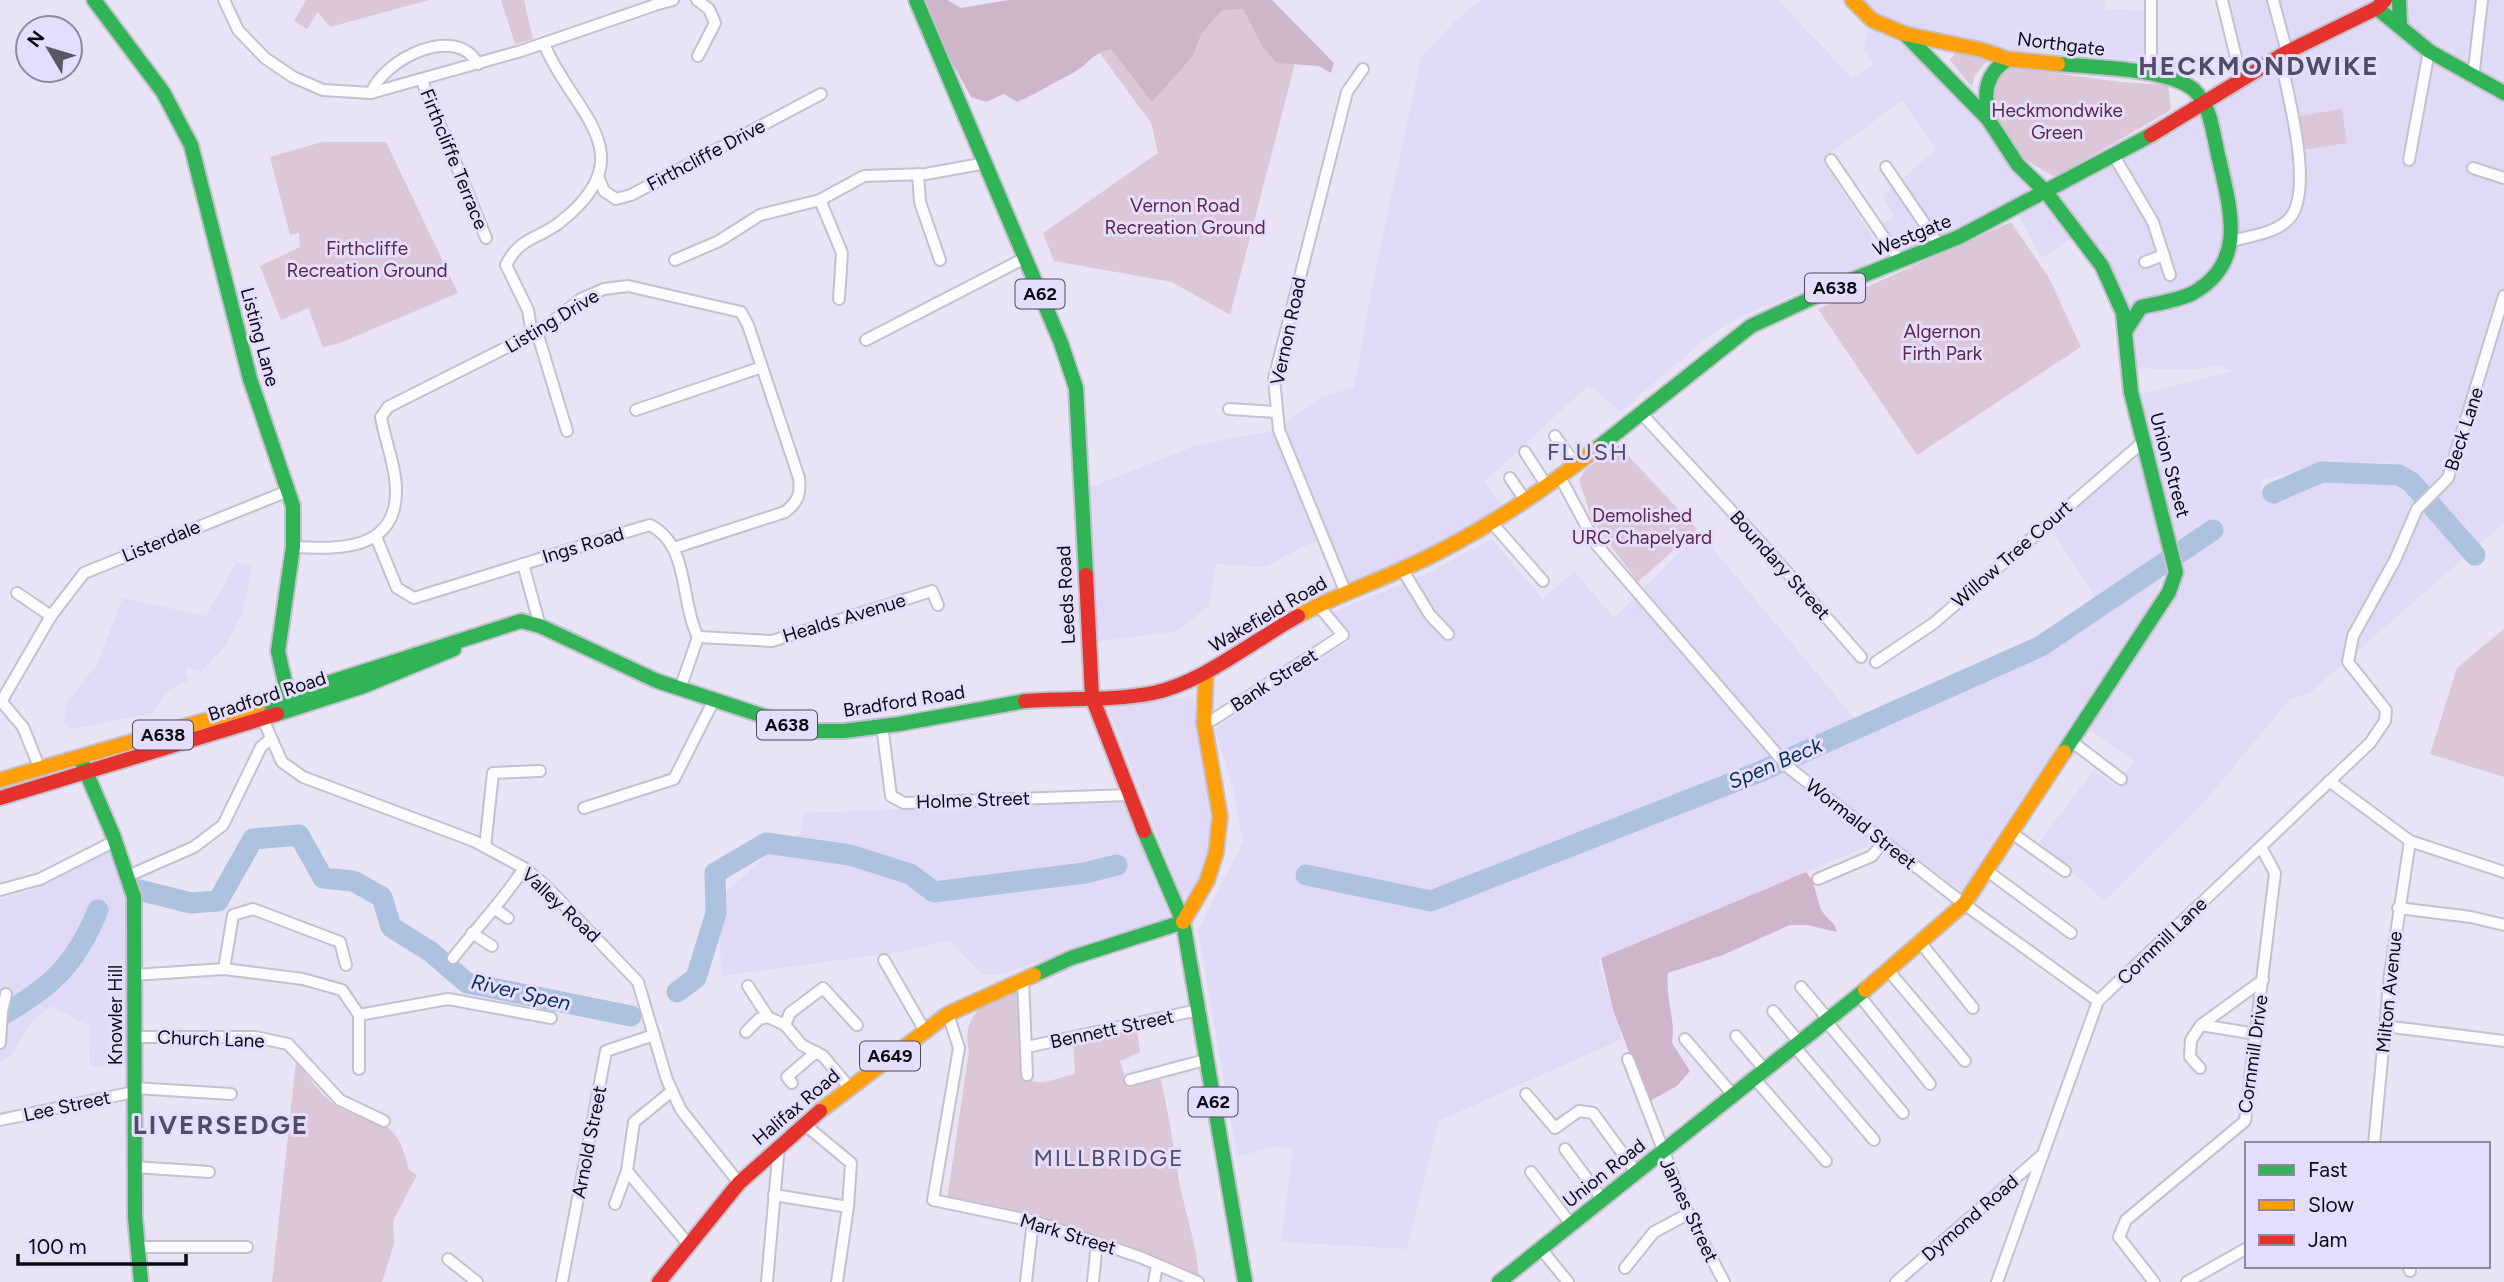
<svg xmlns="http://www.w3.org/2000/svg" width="2504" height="1282" font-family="Figtree,sans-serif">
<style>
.built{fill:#e1daf6;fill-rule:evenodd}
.green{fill:#dcc7d8}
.forest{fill:#ceb5c9}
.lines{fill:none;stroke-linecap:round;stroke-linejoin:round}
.river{stroke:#acc2df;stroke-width:21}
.street-casing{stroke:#c4c1ce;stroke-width:14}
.fast-casing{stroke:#c4c1ce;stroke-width:18}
.slow-casing{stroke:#c4c1ce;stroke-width:18}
.jam-casing{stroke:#c4c1ce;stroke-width:18}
.street{stroke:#fcfbfe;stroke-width:10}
.fast{stroke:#30b455;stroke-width:14}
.slow{stroke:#ff9f0a;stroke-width:14}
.jam{stroke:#e5322d;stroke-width:14}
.labels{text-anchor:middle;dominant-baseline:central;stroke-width:6;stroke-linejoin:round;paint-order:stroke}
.shield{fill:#e5ddfc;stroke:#4e495a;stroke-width:2}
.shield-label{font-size:18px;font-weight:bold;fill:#0d0a14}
.street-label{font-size:19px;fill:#0d0a14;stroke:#e5ddfc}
.park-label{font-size:19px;fill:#5d2747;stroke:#e5ddfc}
.water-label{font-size:21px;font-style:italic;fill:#0a3051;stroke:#e5ddfc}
.quarter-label{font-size:23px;letter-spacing:2px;fill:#524b65;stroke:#e5ddfc}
.district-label{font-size:26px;font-weight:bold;letter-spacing:2px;fill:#524b65;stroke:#e5ddfc}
</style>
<rect width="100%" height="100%" fill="#e8e4f5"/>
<!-- built -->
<g class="built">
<path d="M 1481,0 L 1778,0 L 1852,78 L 1874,64 L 1863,49 L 1872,20 L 1852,0 L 2104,0 L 2106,9 L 2149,11 L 2144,60 L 1923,44 L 2044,192 L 2242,74 L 2225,0 L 2504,0 L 2504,523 L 2311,692 L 2289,700 L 2202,805 L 2104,901 L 2039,842 L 2093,771 L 2116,786 L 2134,761 L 2088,730 L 2175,599 L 2185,572 L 2183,566 L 2165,571 L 2156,595 L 1961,891 L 1880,830 L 1868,846 L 1598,959 L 1622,1039 L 1439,1121 L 1407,1249 L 1281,1242 L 1293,1148 L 1273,1147 L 1237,1157 L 1198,930 L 1243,842 L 1233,788 L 1215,729 L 1349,641 L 1331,613 L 1422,576 L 1492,539 L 1543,599 L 1574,571 L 1614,618 L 1699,532 L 1865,731 L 2005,670 L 2108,607 L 2103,609 L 2051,528 L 2137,458 L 2155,451 L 2141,394 L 2234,371 L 2218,366 L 2195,370 L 2127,368 L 2126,330 L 2079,233 L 2042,258 L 2011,203 L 1939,245 L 1900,256 L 1882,226 L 1893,215 L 1883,196 L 1936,149 L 1902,101 L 1822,159 L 1884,255 L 1855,270 L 1737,318 L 1702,342 L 1620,412 L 1589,385 L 1484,482 L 1503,506 L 1440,546 L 1346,586 L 1322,537 L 1265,567 L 1216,564 L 1209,606 L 1177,631 L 1088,643 L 1081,491 L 1197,445 L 1276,430 L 1321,397 L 1354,387 L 1375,272 L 1421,58 L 1456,20 ZM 2325,462 L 2387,463 L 2403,466 L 2426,487 L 2446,479 L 2420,506 L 2394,478 L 2307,479 L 2267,504 L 2261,481 Z"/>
<path d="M 237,562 L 252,566 L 243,612 L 226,645 L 201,672 L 187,667 L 185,673 L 189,680 L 169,690 L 153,713 L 71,729 L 64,723 L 66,704 L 97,664 L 123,598 L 206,616 Z"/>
<path d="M 1193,696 L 1205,771 L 1213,854 L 1189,906 L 1182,897 L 1108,708 Z"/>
<path d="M 1123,801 L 1170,918 L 999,975 L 982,974 L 949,940 L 906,951 L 721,976 L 719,899 L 772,849 L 801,833 L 803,813 Z"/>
<path d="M 112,848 L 129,905 L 127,1066 L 90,1067 L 89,1026 L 51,1006 L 31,1023 L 11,1056 L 0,1062 L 0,899 L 33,890 Z"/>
</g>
<!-- green -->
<g class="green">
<path d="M 306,0 L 429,0 L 330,27 L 318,12 L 307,29 L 294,21 Z"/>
<path d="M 501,0 L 524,0 L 533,39 L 515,44 Z"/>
<path d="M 1255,0 L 1295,63 L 1230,315 L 1172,282 L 1054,261 L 1043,233 L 1158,153 L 1151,123 L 1091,41 Z"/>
<path d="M 1956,51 L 1989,59 L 1975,75 L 1972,87 L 1950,60 Z"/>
<path d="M 2008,67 L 2121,82 L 2168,85 L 2171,110 L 2055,177 L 2024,159 L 2000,122 L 1990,100 L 1994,76 Z"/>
<path d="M 2342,109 L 2347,143 L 2302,150 L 2299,116 Z"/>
<path d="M 322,142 L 386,142 L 458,293 L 340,343 L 323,347 L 308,308 L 281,320 L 260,266 L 300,247 L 299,233 L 290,235 L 270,157 Z"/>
<path d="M 2011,222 L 2049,278 L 2081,347 L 1917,455 L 1818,309 Z"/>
<path d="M 1618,445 L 1697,529 L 1638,582 L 1593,522 L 1579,480 L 1585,470 Z"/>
<path d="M 2504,629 L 2504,777 L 2430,754 L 2457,668 Z"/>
<path d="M 1020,983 L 1024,1075 C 1036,1090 1058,1077 1075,1074 L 1073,1042 L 1137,1029 L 1140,1052 L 1120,1061 L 1126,1079 L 1159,1073 C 1167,1105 1172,1136 1177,1168 C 1182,1206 1197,1241 1199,1279 L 1142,1255 L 947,1200 L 969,1051 C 960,1012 990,999 1020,983 Z"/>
<path d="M 296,1062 C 308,1075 322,1098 337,1106 C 381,1129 396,1114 409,1170 L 417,1175 L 393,1221 L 394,1244 L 382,1282 L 272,1282 Z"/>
</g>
<!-- forest -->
<g class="forest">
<path d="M 922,0 L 947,0 L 961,8 L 1009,0 L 1272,0 L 1334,63 L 1331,73 L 1319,66 L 1277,63 L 1263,47 L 1243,9 L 1222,10 L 1201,34 L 1193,56 L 1152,102 L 1111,49 C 1088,55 1089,65 1071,74 C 1053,83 1036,94 1017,102 L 1004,94 L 986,102 L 971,97 L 937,35 Z"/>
<path d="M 1806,872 C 1818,885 1815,901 1824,914 C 1829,921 1835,922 1837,932 L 1807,925 L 1790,925 L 1723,955 L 1668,973 C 1665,999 1676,1020 1672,1043 L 1690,1071 L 1677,1086 L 1648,1102 L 1613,1010 L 1601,958 Z"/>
</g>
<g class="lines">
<!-- river -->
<g class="river">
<path d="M 2273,493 L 2322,472 L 2399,475 L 2411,482 L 2475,555"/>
<path d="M 1306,875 L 1431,901 L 1757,773 L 2041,646 L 2213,530"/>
<path d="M 139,890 L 191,903 L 218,901 L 253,839 L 299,835 L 323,878 L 353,881 L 382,897 L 391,927 L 431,952 L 467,983 L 631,1016"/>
<path d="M 677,992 L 696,978 L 716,913 L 715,873 L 766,843 L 850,855 L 910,874 L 934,892 L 1085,873 L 1117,865"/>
<path d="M 0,1016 C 51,988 76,964 98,910"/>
</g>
<!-- street casing -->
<g class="street-casing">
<g id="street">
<path d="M 224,0 L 238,30 L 265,58 L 293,77 L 323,90 L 371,93 L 521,51 L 658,4"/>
<path d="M 657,0 L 658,4 L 673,0"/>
<path d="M 697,0 L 709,9 L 715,23 L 698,56"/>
<path d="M 2151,0 L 2151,73"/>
<path d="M 2222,0 L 2242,82"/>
<path d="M 2273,0 L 2287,52"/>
<path d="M 2473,78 L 2482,0"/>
<path d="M 422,81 L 486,238"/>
<path d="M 371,93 C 384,59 456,23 478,64"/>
<path d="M 2114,156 L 2153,222 L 2170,275"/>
<path d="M 1831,160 L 1900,261"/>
<path d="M 2409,160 L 2429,51"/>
<path d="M 1886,167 L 1939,245"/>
<path d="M 2473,168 L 2504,178"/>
<path d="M 918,174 L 920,202 L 940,260"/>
<path d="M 598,176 L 604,191 L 616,199 L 631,195 L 821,94"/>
<path d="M 820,200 L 842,253 L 839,299"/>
<path d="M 2232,241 C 2250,236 2275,233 2288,220 C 2316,193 2287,92 2280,56"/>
<path d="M 675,260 L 719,241 L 760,215 L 820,200 L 864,176 L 926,174 L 986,163"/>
<path d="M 2145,262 L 2164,255"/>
<path d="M 537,332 L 567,431"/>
<path d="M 532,334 L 528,310 L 506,265 C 520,237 536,240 559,223 C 648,154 573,114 544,44"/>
<path d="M 866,340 L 1025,258"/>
<path d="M 1229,409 L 1275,412"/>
<path d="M 636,410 L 762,367"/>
<path d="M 1640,412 L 1763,545 L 1861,657"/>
<path d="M 1555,436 L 1576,465"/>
<path d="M 1525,452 L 1547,486"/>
<path d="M 1560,477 L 1596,544 L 1788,767 L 1964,904 L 2098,1001"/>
<path d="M 1510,478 L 1525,500"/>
<path d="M 1492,523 L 1543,581"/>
<path d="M 376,537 L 397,588 L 414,598 L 633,530 L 650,525 C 690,545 680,602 698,637 L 680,689"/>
<path d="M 293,547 C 337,549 396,552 396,491 C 396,466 385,441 381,417 L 388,407 L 543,329 L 581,299 L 604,289 L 628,286 L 741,312 L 748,325 L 799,478 C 801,494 798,502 785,512 L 674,548"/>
<path d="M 523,564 L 540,626"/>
<path d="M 1402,569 L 1430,615 L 1448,634"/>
<path d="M 1345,591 L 1279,430 L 1274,379 L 1347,92 L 1363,69"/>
<path d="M 17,593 L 51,616"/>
<path d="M 698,637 L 772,641 L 932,591 L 938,605"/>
<path d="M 1876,662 L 1934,623 L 2144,441"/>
<path d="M 0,700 L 23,727 L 40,769"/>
<path d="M 1,702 L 51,616 L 84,573 L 288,491"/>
<path d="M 261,715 L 282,762 L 303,777 L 474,841 L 524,868 L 545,885 L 638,982 L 667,1080 L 681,1110 L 739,1183"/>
<path d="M 1204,723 L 1214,719 L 1343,635 L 1317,604"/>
<path d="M 882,725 L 891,796 L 904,803 L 1128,795"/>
<path d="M 2071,741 L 2121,779"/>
<path d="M 2329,781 L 2410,841 L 2504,872"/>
<path d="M 584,808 L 674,779 L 713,702"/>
<path d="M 2012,833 L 2065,871"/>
<path d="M 485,847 L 493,773 L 540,771"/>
<path d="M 1986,870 L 2071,933"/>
<path d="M 128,876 L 194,847 L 223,825 L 261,747 L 269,740"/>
<path d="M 1818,879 L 1872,856 L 1884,841"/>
<path d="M 0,890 L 40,879 L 115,841"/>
<path d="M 2398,908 L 2471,917 L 2504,925"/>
<path d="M 495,909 L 508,918"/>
<path d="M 472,933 L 492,946"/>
<path d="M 1920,942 L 1973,1008"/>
<path d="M 453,958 C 477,927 503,901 524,868"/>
<path d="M 884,960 L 925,1031"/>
<path d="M 224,969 L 233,915 L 253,909 L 340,942 L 346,965"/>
<path d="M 1888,970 L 1965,1061"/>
<path d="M 134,975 L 224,969 L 303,979 L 342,990 L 359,1015 L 359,1069"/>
<path d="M 1023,979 L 1027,1075"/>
<path d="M 748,986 L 768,1017 L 785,1025 L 802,1045 L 823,1056 L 849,1087"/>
<path d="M 1801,987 L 1828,1019"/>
<path d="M 1859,995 L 1930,1084"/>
<path d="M 1773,1011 L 1799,1042"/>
<path d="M 948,1014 L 959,1048 L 933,1200 L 1033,1221 L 1140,1257 L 1198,1282"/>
<path d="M 359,1015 L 448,999 L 551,1018"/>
<path d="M 1826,1021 L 1903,1113"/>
<path d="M 785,1025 L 790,1013 L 823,988 L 857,1025"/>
<path d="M 2201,1025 L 2256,1034"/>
<path d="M 2384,1026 L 2504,1041"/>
<path d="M 746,1032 L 759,1019 L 768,1017"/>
<path d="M 1736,1036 L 1765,1070"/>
<path d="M 134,1037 L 255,1037 L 288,1044 L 340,1100 L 384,1121"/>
<path d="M 1685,1039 L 1733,1095"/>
<path d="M 0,1043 L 2,1011 L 6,994"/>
<path d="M 1794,1046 L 1874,1140"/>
<path d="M 1027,1047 L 1198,1010"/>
<path d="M 1628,1059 L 1686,1209 L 1724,1282"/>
<path d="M 2200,1068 L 2190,1057 L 2191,1040 L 2201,1025 L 2263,980"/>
<path d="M 1754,1078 L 1826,1161"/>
<path d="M 1130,1080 L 1205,1060"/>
<path d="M 792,1083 L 787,1077 L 816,1052"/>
<path d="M 134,1088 L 231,1094"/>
<path d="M 1526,1094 L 1555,1128 L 1579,1111 L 1593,1113 L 1637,1173"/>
<path d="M 0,1120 L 134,1092"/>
<path d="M 804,1124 L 851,1163 L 848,1207 L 837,1282"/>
<path d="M 2374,1144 L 2390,974 L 2410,841"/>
<path d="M 1565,1149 L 1602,1199"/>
<path d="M 134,1167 L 209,1172"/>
<path d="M 627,1171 L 689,1245"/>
<path d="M 1531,1172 L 1570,1223"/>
<path d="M 774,1195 L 848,1207"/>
<path d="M 615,1204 L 627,1171 L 634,1122 L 672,1091"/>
<path d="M 138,1247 L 247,1247"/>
<path d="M 1541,1249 L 1568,1282"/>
<path d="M 448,1259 L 477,1282"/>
<path d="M 2408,1266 L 2410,1271"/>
<path d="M 1625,1268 L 1654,1232 L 1688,1214"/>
<path d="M 562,1282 L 606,1051 L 654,1035"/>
<path d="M 767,1282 L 779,1145"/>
<path d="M 1026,1282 L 1033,1221"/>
<path d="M 1093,1282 L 1097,1242"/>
<path d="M 1154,1282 L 1157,1265"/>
<path d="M 1896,1282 L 2042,1155"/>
<path d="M 1997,1282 L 2098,1001 L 2370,743 L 2385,721 L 2386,710 L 2348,662 L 2353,636 L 2395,560 L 2417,509 L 2448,478 L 2504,296"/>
<path d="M 2154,1282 L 2119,1237 L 2126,1220 L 2245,1121 L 2275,873 L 2261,847"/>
<path d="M 2187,1282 L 2247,1248"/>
</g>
</g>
<!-- fast casing -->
<g class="fast-casing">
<g id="fast">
<path d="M 94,0 L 163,92 L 191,145 L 250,379 L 293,506 L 293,547 L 278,651 L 290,705"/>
<path d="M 916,0 L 1061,343 L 1076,388 L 1086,575"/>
<path d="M 2399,0 L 2400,26"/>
<path d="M 2377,8 L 2429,51 L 2504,93"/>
<path d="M 1905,34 L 1988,119 L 2018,165 L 2046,192 L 2102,266 L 2123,313 L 2131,392 L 2176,572 L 2169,592 L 2064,752"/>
<path d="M 2058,64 C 2091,67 2169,68 2194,90 C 2212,107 2213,136 2219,159 C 2230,209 2248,262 2193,293 C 2178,301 2157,303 2141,307 L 2126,330"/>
<path d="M 1988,118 C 1984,92 1985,74 2008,59"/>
<path d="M 1596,449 L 1751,326 L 1849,281 L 1959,237 L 2151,135"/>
<path d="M 259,705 L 521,621 L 540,626 L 657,681 L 809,731 L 844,731 L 899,724 L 1025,701"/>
<path d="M 277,714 L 364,686 L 454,649"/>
<path d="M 83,765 L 113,835 L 134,897 L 135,1217 L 141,1282"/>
<path d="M 1144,831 L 1183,922 L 1245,1282"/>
<path d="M 1034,975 L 1071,958 L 1183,922"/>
<path d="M 1499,1282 L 1865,990"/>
</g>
</g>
<!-- slow casing -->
<g class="slow-casing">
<g id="slow">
<path d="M 1852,0 L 1872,20 L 1905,34 L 1982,50 L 2008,59 L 2058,64"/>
<path d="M 1298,616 C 1330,598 1363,587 1396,572 C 1468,541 1535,497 1596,449"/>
<path d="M 0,780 L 259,705"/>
<path d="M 1183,922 L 1207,881 L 1216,853 L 1220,816 L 1204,723 L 1206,674"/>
<path d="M 1865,990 L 1964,904 L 2064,752"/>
<path d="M 820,1111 L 948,1014 L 1034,975"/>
</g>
</g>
<!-- jam casing -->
<g class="jam-casing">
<g id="jam">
<path d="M 2151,135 L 2287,52 L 2377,8 L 2385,0"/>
<path d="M 1086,575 L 1092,697 L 1144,831"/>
<path d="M 1025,701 C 1065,698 1113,701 1153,693 C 1202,683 1253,641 1298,616"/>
<path d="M 0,798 L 277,714"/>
<path d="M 659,1282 L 739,1183 L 820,1111"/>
</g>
</g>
<!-- street -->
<use href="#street" class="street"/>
<!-- fast -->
<use href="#fast" class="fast"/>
<!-- slow -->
<use href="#slow" class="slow"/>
<!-- jam -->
<use href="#jam" class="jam"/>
</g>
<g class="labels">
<!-- shield labels -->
<g class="shield">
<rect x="1805" y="273.5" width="60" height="29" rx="5"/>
<rect x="1015.5" y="279.5" width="49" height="29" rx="5"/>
<rect x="757" y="710.5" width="60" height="29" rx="5"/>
<rect x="133" y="720.5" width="60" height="29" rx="5"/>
<rect x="860" y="1041.5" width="60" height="29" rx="5"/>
<rect x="1188.5" y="1087.5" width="49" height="29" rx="5"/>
</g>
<g class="shield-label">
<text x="1835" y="288">A638</text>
<text x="1040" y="294">A62</text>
<text x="787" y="725">A638</text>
<text x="163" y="735">A638</text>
<text x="890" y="1056">A649</text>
<text x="1213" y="1102">A62</text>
</g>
<!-- street labels -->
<g class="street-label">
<text transform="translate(2061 44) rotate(7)">Northgate</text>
<text transform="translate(706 155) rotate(-28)">Firthcliffe Drive</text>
<text transform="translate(454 159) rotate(68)">Firthcliffe Terrace</text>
<text transform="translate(1912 235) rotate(-22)">Westgate</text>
<text transform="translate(552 321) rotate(-31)">Listing Drive</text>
<text transform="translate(1288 331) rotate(-78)">Vernon Road</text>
<text transform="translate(260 337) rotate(75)">Listing Lane</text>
<text transform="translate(2464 429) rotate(-72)">Beck Lane</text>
<text transform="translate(2170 465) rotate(75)">Union Street</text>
<text transform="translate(161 541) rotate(-22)">Listerdale</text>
<text transform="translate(583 545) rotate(-17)">Ings Road</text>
<text transform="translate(2012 554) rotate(-41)">Willow Tree Court</text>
<text transform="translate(1780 565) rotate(48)">Boundary Street</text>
<text transform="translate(1066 595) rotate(-93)">Leeds Road</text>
<text transform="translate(1268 614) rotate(-30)">Wakefield Road</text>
<text transform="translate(844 618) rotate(-17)">Healds Avenue</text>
<text transform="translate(1274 680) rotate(-33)">Bank Street</text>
<text transform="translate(267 696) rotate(-18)">Bradford Road</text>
<text transform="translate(904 701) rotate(-9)">Bradford Road</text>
<text transform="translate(973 800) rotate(-2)">Holme Street</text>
<text transform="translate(1861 824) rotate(38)">Wormald Street</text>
<text transform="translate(561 905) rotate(43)">Valley Road</text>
<text transform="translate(2162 941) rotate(-44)">Cornmill Lane</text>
<text transform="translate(2389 992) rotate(-84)">Milton Avenue</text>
<text transform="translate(115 1015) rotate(-90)">Knowler Hill</text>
<text transform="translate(1112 1029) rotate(-12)">Bennett Street</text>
<text transform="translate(211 1039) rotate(2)">Church Lane</text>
<text transform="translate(2253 1054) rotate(-82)">Cornmill Drive</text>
<text transform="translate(67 1106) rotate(-12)">Lee Street</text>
<text transform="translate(796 1107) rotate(-40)">Halifax Road</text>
<text transform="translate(589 1142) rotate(-79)">Arnold Street</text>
<text transform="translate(1604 1173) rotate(-38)">Union Road</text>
<text transform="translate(1689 1210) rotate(65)">James Street</text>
<text transform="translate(1970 1218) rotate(-41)">Dymond Road</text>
<text transform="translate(1068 1234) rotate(17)">Mark Street</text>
</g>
<!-- park labels -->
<g class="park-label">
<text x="2057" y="110">Heckmondwike<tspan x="2057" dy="22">Green</tspan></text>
<text x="1185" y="205">Vernon Road<tspan x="1185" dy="22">Recreation Ground</tspan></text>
<text x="367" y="248">Firthcliffe<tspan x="367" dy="22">Recreation Ground</tspan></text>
<text x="1942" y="331">Algernon<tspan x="1942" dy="22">Firth Park</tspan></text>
<text x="1642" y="515">Demolished<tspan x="1642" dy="22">URC Chapelyard</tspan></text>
</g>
<!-- water labels -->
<g class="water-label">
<text transform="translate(1775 763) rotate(-23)">Spen Beck</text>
<text transform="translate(521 992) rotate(13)">River Spen</text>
</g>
<!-- quarter labels -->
<g class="quarter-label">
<text x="1588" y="452">FLUSH</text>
<text x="1109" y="1158">MILLBRIDGE</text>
</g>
<!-- district labels -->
<g class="district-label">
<text x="2259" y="66">HECKMONDWIKE</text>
<text x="221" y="1125">LIVERSEDGE</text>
</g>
</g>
<!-- legend -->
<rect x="2245" y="1142" width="245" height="126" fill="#e5ddfc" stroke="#8f899f" stroke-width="2"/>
<rect x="2259" y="1165" width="35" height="10" fill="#30b455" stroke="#8f899f" stroke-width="2"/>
<text x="2308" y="1177" font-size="21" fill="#0d0a14">Fast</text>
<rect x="2259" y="1200" width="35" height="10" fill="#ff9f0a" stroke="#8f899f" stroke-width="2"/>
<text x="2308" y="1212" font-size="21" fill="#0d0a14">Slow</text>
<rect x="2259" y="1235" width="35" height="10" fill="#e5322d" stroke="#8f899f" stroke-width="2"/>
<text x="2308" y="1247" font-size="21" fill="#0d0a14">Jam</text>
<!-- north arrow -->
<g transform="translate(49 49) rotate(308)"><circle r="33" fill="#e5ddfc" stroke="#8f899f" stroke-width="2"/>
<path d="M0-5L12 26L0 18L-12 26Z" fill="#5a5663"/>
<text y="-10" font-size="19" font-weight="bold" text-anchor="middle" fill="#0d0a14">N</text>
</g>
<!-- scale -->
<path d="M18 1254v10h168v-10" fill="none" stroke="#0d0a14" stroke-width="3.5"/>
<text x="28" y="1254" font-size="21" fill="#0d0a14" stroke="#e5ddfc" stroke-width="5" paint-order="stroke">100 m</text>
</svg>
